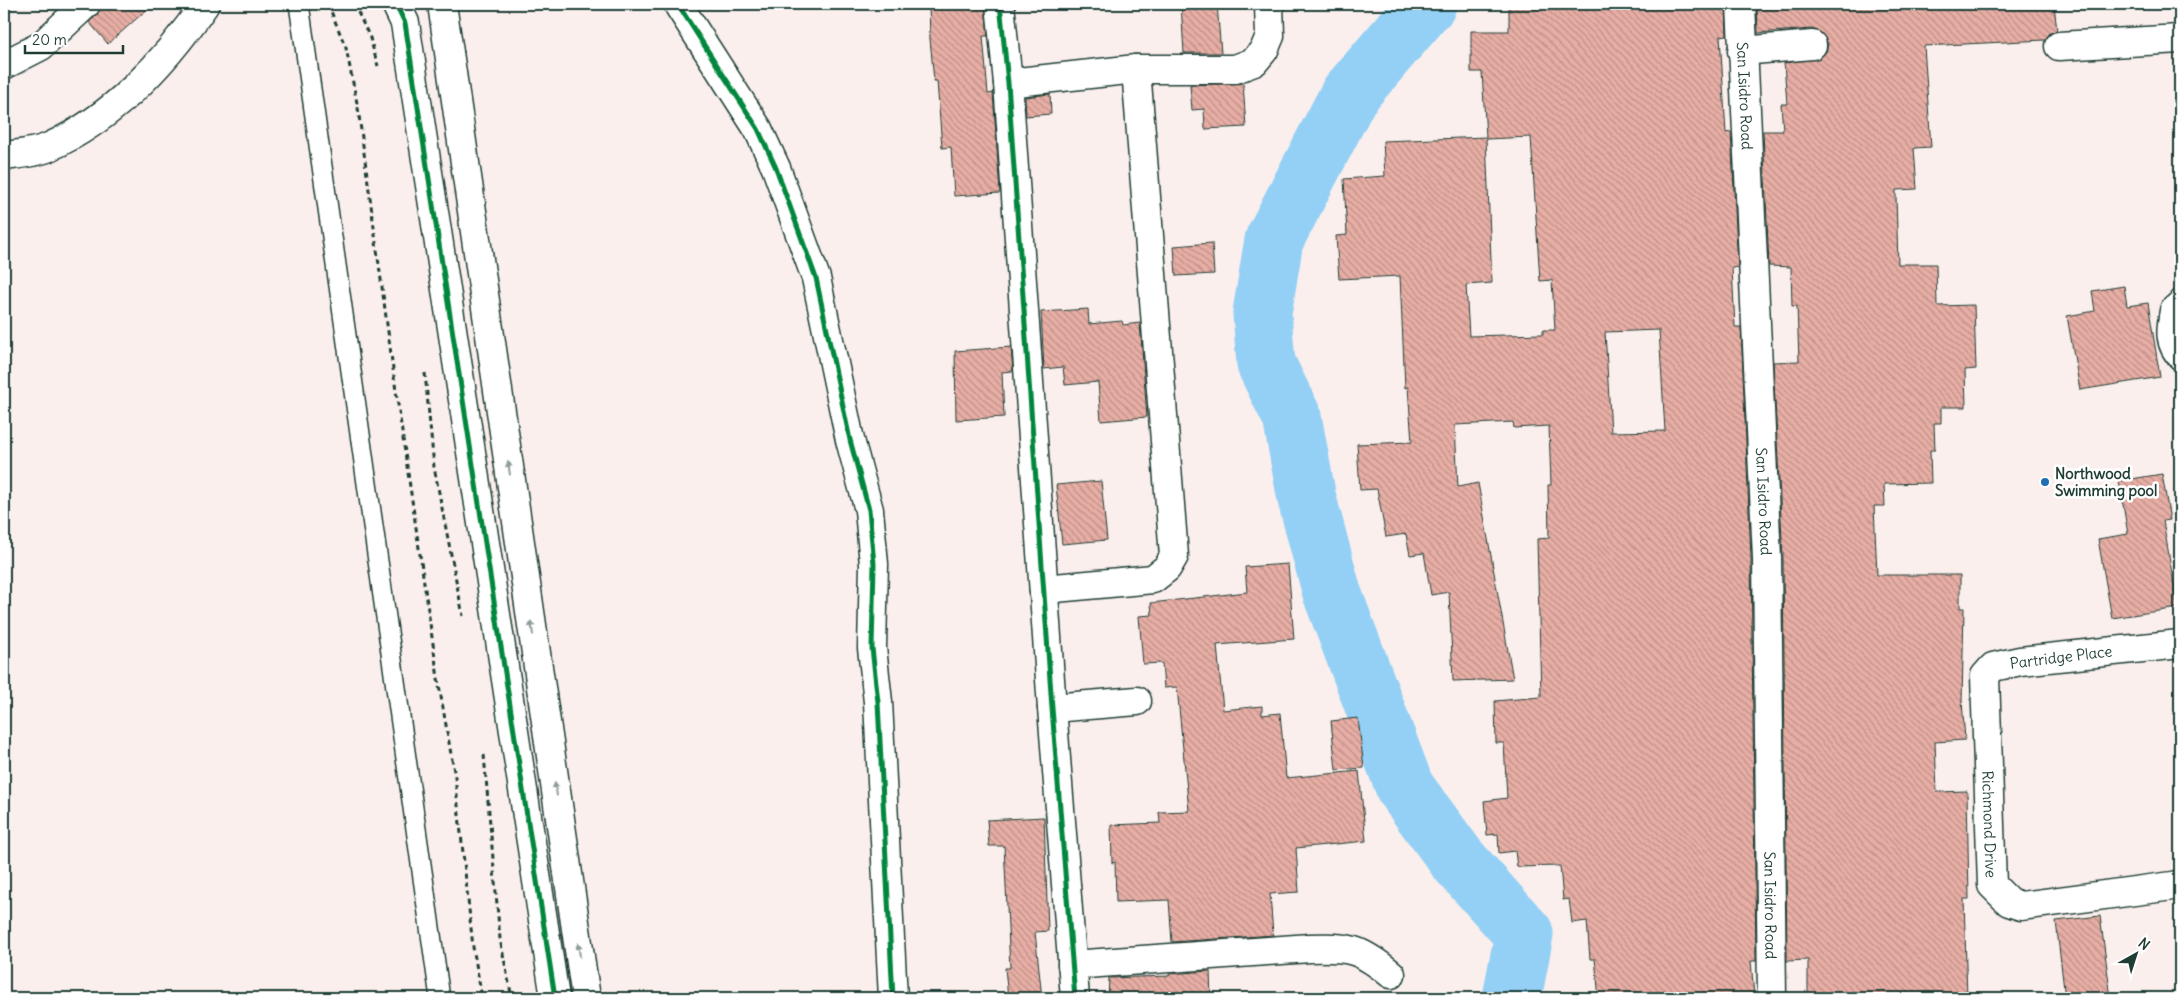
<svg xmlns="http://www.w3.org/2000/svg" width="2184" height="1002" font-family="Delius,sans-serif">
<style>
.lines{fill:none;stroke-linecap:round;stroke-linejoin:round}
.river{stroke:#94d0f5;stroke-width:59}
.building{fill:url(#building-back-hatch);stroke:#1f3d34;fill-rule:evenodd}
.service-casing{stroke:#1f3d34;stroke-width:22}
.minor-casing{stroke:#1f3d34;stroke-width:31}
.tertiary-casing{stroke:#1f3d34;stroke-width:31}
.secondary-casing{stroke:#1f3d34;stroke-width:31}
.path{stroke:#1f3d34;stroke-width:3;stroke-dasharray:5 4;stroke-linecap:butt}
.service{stroke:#fff;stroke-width:19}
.minor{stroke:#fff;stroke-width:28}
.tertiary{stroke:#fff;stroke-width:28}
.secondary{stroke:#fff;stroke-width:28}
.cycleway-casing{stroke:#fff;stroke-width:8}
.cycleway{stroke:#00873e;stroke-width:5}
.oneway{fill:#8f9e9a}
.poi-dot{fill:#1f6fb2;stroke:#fff;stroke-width:2}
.labels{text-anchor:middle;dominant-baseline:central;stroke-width:5;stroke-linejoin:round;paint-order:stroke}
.street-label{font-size:15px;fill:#1f3d34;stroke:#fff}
.poi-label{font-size:15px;font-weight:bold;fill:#1f3d34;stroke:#fff;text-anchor:start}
</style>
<defs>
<pattern id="building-back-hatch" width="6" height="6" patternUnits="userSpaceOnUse" patternTransform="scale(1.25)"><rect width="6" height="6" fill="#e8aea5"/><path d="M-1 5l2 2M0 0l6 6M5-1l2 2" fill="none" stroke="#bb8f87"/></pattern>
</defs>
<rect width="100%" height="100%" fill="#faefed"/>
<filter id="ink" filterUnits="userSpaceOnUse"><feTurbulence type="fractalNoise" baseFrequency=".02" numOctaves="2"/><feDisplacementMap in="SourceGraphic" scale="10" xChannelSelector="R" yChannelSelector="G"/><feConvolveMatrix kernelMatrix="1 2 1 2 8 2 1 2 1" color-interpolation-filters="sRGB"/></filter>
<g filter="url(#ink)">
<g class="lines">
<!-- river -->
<path class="river" d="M 1427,4 L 1349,95 L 1274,240 L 1262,313 L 1266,364 L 1292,417 L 1307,499 L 1332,593 L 1405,788 L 1457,859 L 1524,934 L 1512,998"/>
</g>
<!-- building -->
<g class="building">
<path d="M 101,4 L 153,4 L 108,44 L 89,22 L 97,15 Z"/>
<path d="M 929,4 L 985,4 L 988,36 L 983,36 L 988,94 L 993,93 L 1000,193 L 954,196 L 951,147 L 942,148 L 937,81 L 934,81 L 930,39 Z"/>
<path d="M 1181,4 L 1217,4 L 1221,53 L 1184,53 Z"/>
<path d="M 1509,4 L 1726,4 L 1727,35 L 1720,36 L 1726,133 L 1731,132 L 1738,267 L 1732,268 L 1735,327 L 1741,327 L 1751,558 L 1756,961 L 1751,961 L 1754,996 L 1599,998 L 1595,959 L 1590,959 L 1587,921 L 1572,923 L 1569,899 L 1563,900 L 1560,866 L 1517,867 L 1515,851 L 1499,853 L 1498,834 L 1487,835 L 1484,801 L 1507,798 L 1504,743 L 1496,743 L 1495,701 L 1541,697 L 1537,539 L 1549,538 L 1548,485 L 1551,485 L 1549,426 L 1514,428 L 1513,422 L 1455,425 L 1458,487 L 1478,483 L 1513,679 L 1453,681 L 1449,592 L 1431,595 L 1424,553 L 1410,555 L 1406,534 L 1386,537 L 1377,489 L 1360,490 L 1357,444 L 1412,442 L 1408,387 L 1405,388 L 1400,276 L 1339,279 L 1336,236 L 1347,235 L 1344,179 L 1385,176 L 1383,141 L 1486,137 L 1482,72 L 1471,72 L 1471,31 L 1509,31 ZM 1531,137 L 1540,281 L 1552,280 L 1555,330 L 1543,330 L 1543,334 L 1469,336 L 1466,285 L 1492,283 L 1486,139 ZM 1659,330 L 1665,431 L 1611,432 L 1605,332 Z"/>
<path d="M 1757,4 L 1920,4 L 1921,7 L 1973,4 L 2054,4 L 2057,31 L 2050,33 L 2045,40 L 1924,46 L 1931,147 L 1914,148 L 1917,189 L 1896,190 L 1896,196 L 1898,264 L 1936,264 L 1937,306 L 1974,305 L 1976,369 L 1965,370 L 1966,407 L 1941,407 L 1941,423 L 1934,423 L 1935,450 L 1930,450 L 1931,483 L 1884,484 L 1885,506 L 1874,506 L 1877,575 L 1960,575 L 1960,608 L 1964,608 L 1962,701 L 1965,740 L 1935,742 L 1937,792 L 1967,791 L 1969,899 L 1964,899 L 1967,998 L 1808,998 L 1808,960 L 1787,961 L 1783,558 L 1773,362 L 1799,361 L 1797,306 L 1792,306 L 1791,267 L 1769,266 L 1763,131 L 1783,131 L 1781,104 L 1787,104 L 1784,63 L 1820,58 L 1826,52 L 1828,44 L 1824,36 L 1818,31 L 1811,29 L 1758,33 Z"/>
<path d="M 1243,83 L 1246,127 L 1205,129 L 1204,109 L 1192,110 L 1190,85 Z"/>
<path d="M 1050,94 L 1051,114 L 1026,116 L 1025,97 Z"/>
<path d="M 1212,243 L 1214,274 L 1176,276 L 1174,246 Z"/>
<path d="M 2124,286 L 2127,306 L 2148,303 L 2160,377 L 2080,390 L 2067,316 L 2095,311 L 2092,291 Z"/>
<path d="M 1088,309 L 1089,324 L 1122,321 L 1123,325 L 1140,323 L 1147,417 L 1101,421 L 1098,382 L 1065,385 L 1063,367 L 1044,369 L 1041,312 Z"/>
<path d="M 1011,347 L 1013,371 L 1002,372 L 1004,417 L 956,420 L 955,351 Z"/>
<path d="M 2162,474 L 2170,520 L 2163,521 L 2178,608 L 2112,618 L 2098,539 L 2128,534 L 2119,481 Z"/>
<path d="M 1101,481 L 1107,540 L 1062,544 L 1056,485 Z"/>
<path d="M 1288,564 L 1294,639 L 1217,645 L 1223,710 L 1262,706 L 1262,715 L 1280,713 L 1286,778 L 1359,771 L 1366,841 L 1296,848 L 1299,892 L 1270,894 L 1273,935 L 1172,942 L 1169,900 L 1116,902 L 1115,862 L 1112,863 L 1111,825 L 1160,823 L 1159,812 L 1189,811 L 1177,687 L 1164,688 L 1162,663 L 1143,664 L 1139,616 L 1152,615 L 1151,603 L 1247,592 L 1245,567 Z"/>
<path d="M 1358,718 L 1364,768 L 1336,770 L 1331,721 Z"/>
<path d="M 1044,817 L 1048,931 L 1035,932 L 1042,998 L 1008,998 L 1005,968 L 1010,968 L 1004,846 L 989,846 L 987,820 Z"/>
<path d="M 2100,916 L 2111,998 L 2065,998 L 2056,921 Z"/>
<path d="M 1210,971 L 1211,998 L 1108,998 L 1109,978 L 1169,976 L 1169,974 Z"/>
</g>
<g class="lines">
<!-- service casing -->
<g class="service-casing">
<g id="service">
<path d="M 299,4 L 440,998"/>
<path d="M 2180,299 L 2170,308 C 2166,328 2163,346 2180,361"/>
</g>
</g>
<!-- minor casing -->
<g class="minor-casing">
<g id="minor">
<path d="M 396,4 L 405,23 L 555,998"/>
<path d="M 442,4 L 586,998"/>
<path d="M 1000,4 L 1008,83 L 1052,708 L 1075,998"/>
<path d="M 679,6 L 758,129 L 776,168 L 816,278 L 850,440 L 869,510 L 874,564 L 872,648 L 878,702 L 893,998"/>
<path d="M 2059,46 L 2180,39"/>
<path d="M 1742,51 L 1812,45"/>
<path d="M 4,65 L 41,46 L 86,4"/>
<path d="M 1008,83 L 1136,69 L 1235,69 L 1254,62 L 1264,50 L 1270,36 L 1269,4"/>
<path d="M 1044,589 L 1153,579 L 1167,568 L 1174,556 L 1136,69"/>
<path id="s1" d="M 2180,644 L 2020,661 L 1993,667 L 1985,676 L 1992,885 L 2009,902 L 2021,906 L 2180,885"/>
<path d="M 1052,708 L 1137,701"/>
<path d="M 1072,965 L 1310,948 C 1350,947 1359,948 1391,974"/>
</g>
</g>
<!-- tertiary casing -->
<g class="tertiary-casing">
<path id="tertiary" d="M 4,156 C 18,154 36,153 49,147 C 113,118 166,61 205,4"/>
</g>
<!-- secondary casing -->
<g class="secondary-casing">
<g id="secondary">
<path id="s2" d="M 1741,4 L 1767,558 L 1772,998"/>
</g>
</g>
<!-- path -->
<g class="path">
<path d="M 328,4 L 346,48 L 358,108 L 395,384 L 439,685 L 455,777 L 473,947 L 482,998"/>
<path d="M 354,4 L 370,38 L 378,66"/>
<path d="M 425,373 L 434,467 L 463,616"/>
<path d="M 484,755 L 500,939 L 512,998"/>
</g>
<!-- service -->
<use href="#service" class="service"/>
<!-- minor -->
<use href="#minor" class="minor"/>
<!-- tertiary -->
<use href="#tertiary" class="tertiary"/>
<!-- secondary -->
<use href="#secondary" class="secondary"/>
<!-- cycleway casing -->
<g class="cycleway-casing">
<g id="cycleway">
<path d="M 396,4 L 405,23 L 555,998"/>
<path d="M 1000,4 L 1008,83 L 1052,708 L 1075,998"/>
<path d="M 679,6 L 758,129 L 776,168 L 816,278 L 850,440 L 869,510 L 874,564 L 872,648 L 878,702 L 893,998"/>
</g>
</g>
<!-- cycleway -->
<use href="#cycleway" class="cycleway"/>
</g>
<!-- one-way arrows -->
<defs><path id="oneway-solid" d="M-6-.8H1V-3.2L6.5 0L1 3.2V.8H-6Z" transform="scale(1.25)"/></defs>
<g class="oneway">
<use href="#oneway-solid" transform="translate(509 468) rotate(-98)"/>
<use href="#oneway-solid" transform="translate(532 628) rotate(-98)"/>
<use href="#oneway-solid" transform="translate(556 789) rotate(-98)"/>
<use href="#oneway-solid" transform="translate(579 950) rotate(-99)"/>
</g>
</g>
<!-- markers -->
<circle class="poi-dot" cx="2045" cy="482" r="5"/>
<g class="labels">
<!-- street labels -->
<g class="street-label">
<text stroke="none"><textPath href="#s2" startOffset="92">San Isidro Road</textPath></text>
<text stroke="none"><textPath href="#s2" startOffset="498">San Isidro Road</textPath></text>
<text transform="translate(2061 657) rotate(-7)">Partridge Place</text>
<text stroke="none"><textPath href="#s1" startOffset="349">Richmond Drive</textPath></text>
<text stroke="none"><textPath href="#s2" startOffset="902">San Isidro Road</textPath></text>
</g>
<!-- poi labels -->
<g class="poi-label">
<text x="2055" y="473">Northwood<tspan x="2055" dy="17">Swimming pool</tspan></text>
</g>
</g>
<!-- margin -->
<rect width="2184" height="1002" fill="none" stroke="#fff" stroke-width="20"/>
<rect x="10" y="10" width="2164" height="982" fill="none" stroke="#1f3d34" stroke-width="2" filter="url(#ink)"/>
<!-- north arrow -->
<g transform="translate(2136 954) rotate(39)" stroke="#ffffff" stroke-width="4" paint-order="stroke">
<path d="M0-4L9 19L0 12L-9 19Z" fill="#1f3d34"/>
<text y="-8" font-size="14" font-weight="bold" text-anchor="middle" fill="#1f3d34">N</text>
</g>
<!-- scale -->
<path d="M25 45v8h98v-8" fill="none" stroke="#1f3d34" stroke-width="2.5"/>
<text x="32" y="45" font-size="15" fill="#1f3d34" stroke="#ffffff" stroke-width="4" paint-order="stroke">20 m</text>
</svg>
